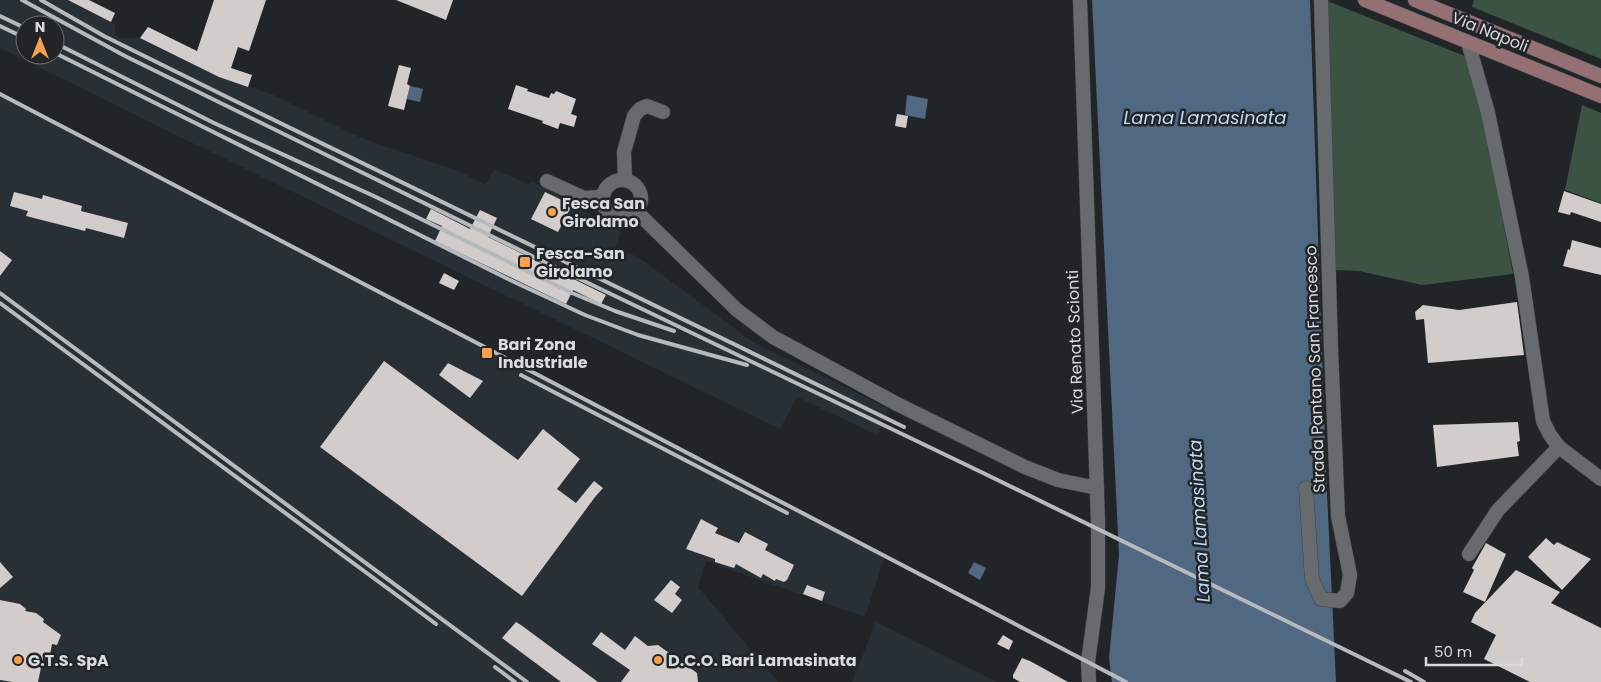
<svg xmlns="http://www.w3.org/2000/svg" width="1601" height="682" font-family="Poppins,sans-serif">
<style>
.built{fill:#283036;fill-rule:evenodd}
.green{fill:#3c5242}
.water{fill:#506881}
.building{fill:#d2ccca}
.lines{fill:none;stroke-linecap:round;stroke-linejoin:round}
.minor-casing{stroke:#414446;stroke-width:15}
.secondary-casing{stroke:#414446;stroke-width:15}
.minor{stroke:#676b6e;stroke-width:14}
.secondary{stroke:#947075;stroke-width:14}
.rail{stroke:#b7babd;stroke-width:4}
.poi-dot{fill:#f9a04d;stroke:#222528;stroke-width:2}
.labels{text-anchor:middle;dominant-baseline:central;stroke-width:5;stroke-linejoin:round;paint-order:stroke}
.street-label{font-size:16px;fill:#d9dcde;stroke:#222528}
.poi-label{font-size:16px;font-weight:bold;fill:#d9dcde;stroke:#222528;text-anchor:start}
.water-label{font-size:18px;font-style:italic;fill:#bfd9f5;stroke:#222528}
</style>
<rect width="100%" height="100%" fill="#222528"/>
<!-- built -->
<g class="built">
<path d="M 0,0 L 68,0 L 115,24 L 115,36 L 122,38 L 141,38 L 219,77 L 269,93 L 361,138 L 458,171 L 486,185 L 494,169 L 530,185 L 532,182 L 577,204 L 580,209 L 621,232 L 615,248 L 638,257 L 753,342 L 889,409 L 877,435 L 797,397 L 780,429 L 170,132 L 0,48 ZM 25,25 L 55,25 L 55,55 L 25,55 Z"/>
<path d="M 0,93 L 885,555 L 865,617 L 706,561 L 698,587 L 778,682 L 0,682 Z"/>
<path d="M 876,622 L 997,682 L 852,682 Z"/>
</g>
<!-- green -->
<g class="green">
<path d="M 1325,0 L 1467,57 L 1482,112 L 1513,274 L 1422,285 L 1359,271 L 1334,270 Z"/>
<path d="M 1474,0 L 1601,0 L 1601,59 L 1472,7 Z"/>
<path d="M 1582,105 L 1601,113 L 1601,203 L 1565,190 Z"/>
</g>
<!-- water -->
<g class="water">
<path d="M 1092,0 L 1310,0 L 1326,472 L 1336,682 L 1112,682 L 1109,658 L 1119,555 Z"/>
<path d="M 410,86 L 423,89 L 420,102 L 407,99 Z"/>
<path d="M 907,95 L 928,99 L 925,119 L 905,115 Z"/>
<path d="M 974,562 L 986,568 L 980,580 L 968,573 Z"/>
</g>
<!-- building -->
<g class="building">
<path d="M 68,0 L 89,0 L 115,13 L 111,22 Z"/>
<path d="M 214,0 L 266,0 L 249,51 L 238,47 L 231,68 L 252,75 L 248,87 L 219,77 L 140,38 L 148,27 L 197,51 Z"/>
<path d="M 396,0 L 453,0 L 446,20 Z"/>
<path d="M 399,65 L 411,68 L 407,84 L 410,86 L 404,110 L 388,106 Z"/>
<path d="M 516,85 L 528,89 L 527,91 L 549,98 L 551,93 L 554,94 L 556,91 L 576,99 L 571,114 L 577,116 L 574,127 L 560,123 L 558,129 L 542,123 L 543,121 L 508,109 Z"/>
<path d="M 897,114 L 908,116 L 906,128 L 895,126 Z"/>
<path d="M 1564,191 L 1601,204 L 1601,222 L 1571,212 L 1570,215 L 1558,212 Z"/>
<path d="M 14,192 L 42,199 L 43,195 L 82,206 L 81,211 L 128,223 L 124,238 L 86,228 L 85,231 L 26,216 L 28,211 L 10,206 Z"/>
<path d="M 545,192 L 572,205 L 558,232 L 531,219 Z"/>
<path d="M 431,209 L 470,229 L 480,210 L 497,218 L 488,237 L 606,295 L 601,304 L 573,290 L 566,304 L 435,241 L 442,226 L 426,219 Z"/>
<path d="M 1572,240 L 1601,248 L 1601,275 L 1563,266 L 1568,249 L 1570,250 Z"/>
<path d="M 0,251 L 12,260 L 0,276 Z"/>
<path d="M 444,273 L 459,281 L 454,290 L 439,283 Z"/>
<path d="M 1517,302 L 1524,355 L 1428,363 L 1424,319 L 1416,320 L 1415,312 L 1423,305 L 1459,310 Z"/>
<path d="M 384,361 L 518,460 L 543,429 L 580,459 L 557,489 L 576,503 L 594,481 L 603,488 L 595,497 L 522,596 L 320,447 Z"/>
<path d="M 448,363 L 483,381 L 470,398 L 439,375 Z"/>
<path d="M 1518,422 L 1520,441 L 1517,442 L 1519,456 L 1437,467 L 1433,425 Z"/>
<path d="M 701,519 L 718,528 L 715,533 L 739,543 L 745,532 L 768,544 L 765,550 L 794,565 L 787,580 L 784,582 L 776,579 L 775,581 L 763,574 L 761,578 L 736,564 L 734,568 L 715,562 L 715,559 L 686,549 Z"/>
<path d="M 1546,538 L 1554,545 L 1557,542 L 1591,559 L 1562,590 L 1528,557 Z"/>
<path d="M 1486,543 L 1506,554 L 1485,602 L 1463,592 L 1474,570 L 1472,568 Z"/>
<path d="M 0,562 L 13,577 L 0,588 Z"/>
<path d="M 1516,570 L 1560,592 L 1551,603 L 1601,628 L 1601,682 L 1530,682 L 1484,659 L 1496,635 L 1471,622 L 1475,613 Z"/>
<path d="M 671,580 L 680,587 L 675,594 L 682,600 L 672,613 L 654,600 Z"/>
<path d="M 807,585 L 825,592 L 822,601 L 803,594 Z"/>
<path d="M 0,600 L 20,604 L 26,609 L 25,611 L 36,613 L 44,619 L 43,622 L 61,635 L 57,645 L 52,644 L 50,655 L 44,653 L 38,682 L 13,682 L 0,680 Z"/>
<path d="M 516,622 L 521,625 L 598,682 L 561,682 L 502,638 Z"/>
<path d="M 601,632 L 625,650 L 635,636 L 648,646 L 658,645 L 697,673 L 698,682 L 621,682 L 630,670 L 592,644 Z"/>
<path d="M 1003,635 L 1013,641 L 1009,650 L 997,644 Z"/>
<path d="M 1022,658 L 1030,661 L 1068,682 L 1020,682 L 1013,678 L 1013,675 Z"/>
</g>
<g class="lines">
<!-- minor casing -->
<g class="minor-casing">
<g id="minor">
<path d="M 1080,0 L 1098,522 L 1098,588 L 1088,662 L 1089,682"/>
<path d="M 1468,42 L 1488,113 L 1522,277 L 1543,421 L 1550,435 L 1559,447 L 1601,479"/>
<circle cx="622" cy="199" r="19"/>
<path d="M 625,180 L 624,152 L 634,116 L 640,109 L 647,106 L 663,112"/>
<path d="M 547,181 L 584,198 L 602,197"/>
<path d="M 637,212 L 737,310 L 773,337 L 897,404 L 1025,467 L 1058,480 L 1097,488"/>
<path d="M 1306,488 L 1312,579 L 1321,599 L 1340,601 L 1347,593 L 1350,575 L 1338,516 L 1331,349 L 1321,0"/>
<path d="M 1469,554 L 1498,510 L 1559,447"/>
</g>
</g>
<!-- secondary casing -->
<g class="secondary-casing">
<g id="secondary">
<path d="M 1365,0 L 1601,96"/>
<path d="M 1415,0 L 1601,76"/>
</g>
</g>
<!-- minor -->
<use href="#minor" class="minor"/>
<!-- secondary -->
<use href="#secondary" class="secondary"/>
<!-- rail -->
<g class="rail">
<path d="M 22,0 L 125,56 L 534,257 L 979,471 L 1411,682"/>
<path d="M 41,0 L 104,36 L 227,97 L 904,427"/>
<path d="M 0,16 L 25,28"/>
<path d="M 0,26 L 25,38"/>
<path d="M 55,43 L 214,123 L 376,197 L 572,293 L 615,311 L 674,331"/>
<path d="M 55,53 L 508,279 L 585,315 L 638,335 L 747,365"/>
<path d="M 0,94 L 1126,682"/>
<path d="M 0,293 L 527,682"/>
<path d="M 0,303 L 436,624"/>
<path d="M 521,375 L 787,513"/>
<path d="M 495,667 L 515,682"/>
<path d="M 1405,671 L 1424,682"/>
</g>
</g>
<!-- markers -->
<g class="poi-dot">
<circle cx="552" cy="212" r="5"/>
<rect x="519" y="256" width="12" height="12" rx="2.5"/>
<rect x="481" y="347" width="12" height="12" rx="2.5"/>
<circle cx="18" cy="660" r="5"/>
<circle cx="658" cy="660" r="5"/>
</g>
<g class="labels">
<!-- street labels -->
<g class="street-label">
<text transform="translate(1490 32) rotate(22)">Via Napoli</text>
<text transform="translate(1075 342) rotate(-92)">Via Renato Scionti</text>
<text transform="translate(1315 369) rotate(-92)">Strada Pantano San Francesco</text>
</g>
<!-- poi labels -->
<g class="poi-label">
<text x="562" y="203">Fesca San<tspan x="562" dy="18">Girolamo</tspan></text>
<text x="536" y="253">Fesca-San<tspan x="536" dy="18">Girolamo</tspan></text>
<text x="498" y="344">Bari Zona<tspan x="498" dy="18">Industriale</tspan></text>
<text x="28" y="660">G.T.S. SpA</text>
<text x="668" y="660">D.C.O. Bari Lamasinata</text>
</g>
<!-- water labels -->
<g class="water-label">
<text x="1205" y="117">Lama Lamasinata</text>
<text transform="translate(1199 521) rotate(-93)">Lama Lamasinata</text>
</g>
</g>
<!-- north arrow -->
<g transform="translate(40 40)"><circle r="24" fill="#222528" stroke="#6b6e71"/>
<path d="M0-4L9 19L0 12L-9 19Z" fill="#f9a04d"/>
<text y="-8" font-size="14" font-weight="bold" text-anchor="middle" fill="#d9dcde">N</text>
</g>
<!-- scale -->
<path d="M1426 657v8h96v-8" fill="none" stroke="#d9dcde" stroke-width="2.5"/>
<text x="1434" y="657" font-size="15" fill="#d9dcde" stroke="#222528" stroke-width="4" paint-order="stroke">50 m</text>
</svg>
